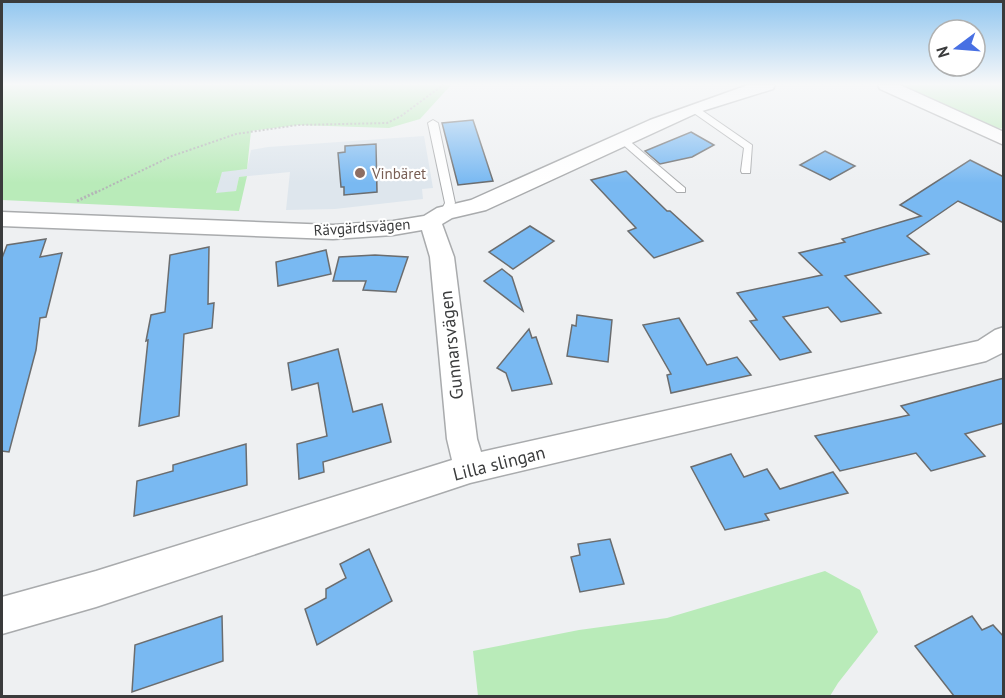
<svg xmlns="http://www.w3.org/2000/svg" width="1005" height="698" font-family="'PT Sans',sans-serif">
<style>
.built{fill:#dee6ed}
.green{fill:#b9ebb9}
.building{fill:#79b9f2;stroke:#6b6d6f;stroke-width:1.5}
.lines{fill:none;stroke-linecap:round;stroke-linejoin:round}
.lane-casing{stroke:#a9abad;stroke-width:2}
.street-casing{stroke:#a9abad;stroke-width:3}
.path-far1{stroke:#b4b5b7;stroke-width:2;stroke-dasharray:2 2;stroke-linecap:butt}
.path{stroke:#b4b5b7;stroke-width:3;stroke-dasharray:2 2;stroke-linecap:butt}
.lane{fill:#fff;fill-rule:evenodd}
.street{fill:#fff;fill-rule:evenodd}
.education-dot{fill:#8d6e63;stroke:#fff;stroke-width:2}
.labels{text-anchor:middle;dominant-baseline:central;stroke-width:4.5;stroke-linejoin:round;paint-order:stroke}
.far-education-label{font-size:15px;fill:#785e54;stroke:#fff;text-anchor:start}
.far-street-label{font-size:15px;fill:#3a3b3c;stroke:#fff}
.street-label{font-size:18px;fill:#3a3b3c;stroke:#fff}
</style>
<rect width="100%" height="100%" fill="#eef0f2"/>
<!-- built -->
<path class="built" d="M 424,136 L 433,188 L 422,189 L 423,199 L 335,209 L 286,210 L 290,172 L 239,177 L 236,191 L 216,194 L 222,171 L 247,169 L 251,150 L 268,147 Z"/>
<!-- green -->
<g class="green">
<path d="M 2,85 L 451,85 L 420,119 L 389,128 L 298,125 L 251,131 L 247,169 L 222,172 L 216,193 L 236,191 L 239,177 L 247,176 L 239,211 L 2,200 Z"/>
<path d="M 895,85 L 1003,85 L 1003,128 L 991,130 Z"/>
<path d="M 825,571 L 860,590 L 878,632 L 838,683 L 830,696 L 478,696 L 473,651 L 579,630 L 667,618 Z"/>
</g>
<!-- building -->
<g class="building">
<path d="M 473,120 L 493,181 L 458,185 L 442,123 Z"/>
<path d="M 691,132 L 714,145 L 692,157 L 660,164 L 645,151 Z"/>
<path d="M 376,144 L 377,192 L 344,195 L 344,187 L 341,187 L 338,153 L 345,152 L 345,146 Z"/>
<path d="M 825,151 L 855,166 L 830,180 L 800,165 Z"/>
<path d="M 970,160 L 1004,177 L 1004,223 L 958,201 L 907,236 L 929,254 L 845,276 L 881,313 L 841,322 L 828,307 L 783,317 L 811,352 L 780,360 L 750,321 L 757,320 L 737,293 L 822,275 L 799,253 L 845,242 L 842,239 L 921,216 L 900,205 Z"/>
<path d="M 626,171 L 667,211 L 670,211 L 703,241 L 654,258 L 628,231 L 636,228 L 591,180 Z"/>
<path d="M 530,226 L 554,241 L 513,269 L 489,252 Z"/>
<path d="M 46,239 L 40,257 L 62,253 L 46,317 L 40,318 L 36,350 L 9,452 L 2,451 L 2,258 L 7,245 Z"/>
<path d="M 209,247 L 208,304 L 214,303 L 212,328 L 184,334 L 179,416 L 139,426 L 148,340 L 146,341 L 151,315 L 165,312 L 170,255 Z"/>
<path d="M 326,250 L 331,274 L 278,286 L 276,262 Z"/>
<path d="M 375,255 L 408,257 L 396,292 L 363,290 L 366,281 L 333,281 L 339,257 Z"/>
<path d="M 502,269 L 512,277 L 523,311 L 484,281 Z"/>
<path d="M 577,315 L 612,320 L 608,362 L 567,356 L 572,325 L 576,326 Z"/>
<path d="M 679,318 L 707,365 L 737,357 L 751,375 L 671,393 L 667,375 L 671,374 L 643,325 Z"/>
<path d="M 529,329 L 532,338 L 536,337 L 552,384 L 512,391 L 506,373 L 497,368 Z"/>
<path d="M 338,349 L 353,412 L 382,404 L 391,442 L 323,462 L 324,472 L 299,479 L 297,444 L 327,436 L 318,383 L 292,390 L 288,363 Z"/>
<path d="M 1004,378 L 1004,423 L 965,434 L 985,456 L 931,471 L 916,453 L 840,471 L 815,436 L 909,415 L 901,406 Z"/>
<path d="M 246,444 L 247,485 L 134,516 L 137,481 L 173,471 L 173,465 Z"/>
<path d="M 731,454 L 744,477 L 767,469 L 780,489 L 833,472 L 848,493 L 765,514 L 769,520 L 725,530 L 691,467 Z"/>
<path d="M 610,539 L 624,584 L 580,592 L 571,557 L 580,555 L 578,544 Z"/>
<path d="M 369,549 L 392,601 L 317,645 L 305,609 L 326,598 L 326,589 L 346,578 L 340,564 Z"/>
<path d="M 222,616 L 223,661 L 132,692 L 135,645 Z"/>
<path d="M 972,616 L 982,630 L 993,625 L 1004,637 L 1004,696 L 954,696 L 915,646 Z"/>
</g>
<g class="lines">
<!-- lane casing -->
<g class="lane-casing">
<g id="lane">
<path d="M 691,107 L 697,107 L 752,145 L 750,173 L 742,173 L 741,171 L 744,148 L 691,111 Z"/>
<path d="M 433,120 L 438,123 L 455,203 L 449,215 L 445,216 L 440,213 L 445,203 L 428,123 Z"/>
<path d="M 620,138 L 626,138 L 685,188 L 685,192 L 677,192 L 620,142 Z"/>
</g>
</g>
<!-- street casing -->
<g class="street-casing">
<g id="street">
<path d="M 748,85 L 775,85 L 773,89 L 699,112 L 486,210 L 452,218 L 442,224 L 454,257 L 477,439 L 481,452 L 978,341 L 995,330 L 1004,327 L 1004,352 L 986,361 L 470,483 L 96,607 L 2,634 L 2,597 L 96,571 L 452,460 L 447,439 L 430,257 L 422,230 L 393,235 L 333,239 L 2,226 L 2,212 L 333,225 L 393,221 L 424,216 L 437,208 L 471,200 L 650,120 Z"/>
<path d="M 878,85 L 900,85 L 1004,132 L 1004,145 L 880,89 Z"/>
</g>
</g>
<!-- path-far1 -->
<path class="path-far1" d="M 95,193 L 172,156 L 236,134 L 298,125 L 387,123 L 401,116 L 443,85"/>
<!-- path -->
<path class="path" d="M 77,201 L 98,191"/>
<!-- lane -->
<use href="#lane" class="lane"/>
<!-- street -->
<use href="#street" class="street"/>
</g>
<!-- sky -->
<linearGradient id="sky" x2="0" y2="1"><stop stop-color="#91c6ef"/><stop offset="0.46" stop-color="#f7f8f9"/><stop offset="1" stop-color="#f7f8f9" stop-opacity="0"/></linearGradient>
<rect width="1005" height="183" fill="url(#sky)"/>
<!-- markers -->
<circle class="education-dot" cx="360" cy="173" r="6"/>
<g class="labels">
<!-- far-education labels -->
<g class="far-education-label">
<text x="372" y="173">Vinbäret</text>
</g>
<!-- far-street labels -->
<g class="far-street-label">
<text transform="translate(362 227) rotate(-4)">Rävgärdsvägen</text>
</g>
<!-- street labels -->
<g class="street-label">
<text transform="translate(451 345) rotate(-96)">Gunnarsvägen</text>
<text transform="translate(499 463) rotate(-14)">Lilla slingan</text>
</g>
</g>
<!-- border -->
<rect width="1005" height="698" fill="none" stroke="#3a3b3c" stroke-width="6"/>
<!-- north arrow -->
<g transform="translate(957 48) rotate(254)"><circle r="28" fill="#ffffff" stroke="#b0b1b1" stroke-width="1.5"/>
<path d="M0-4.5L10 22L0 15L-10 22Z" fill="#4870e3"/>
<text y="-9" font-size="16" font-weight="bold" text-anchor="middle" fill="#3a3b3c">N</text>
</g>
</svg>
